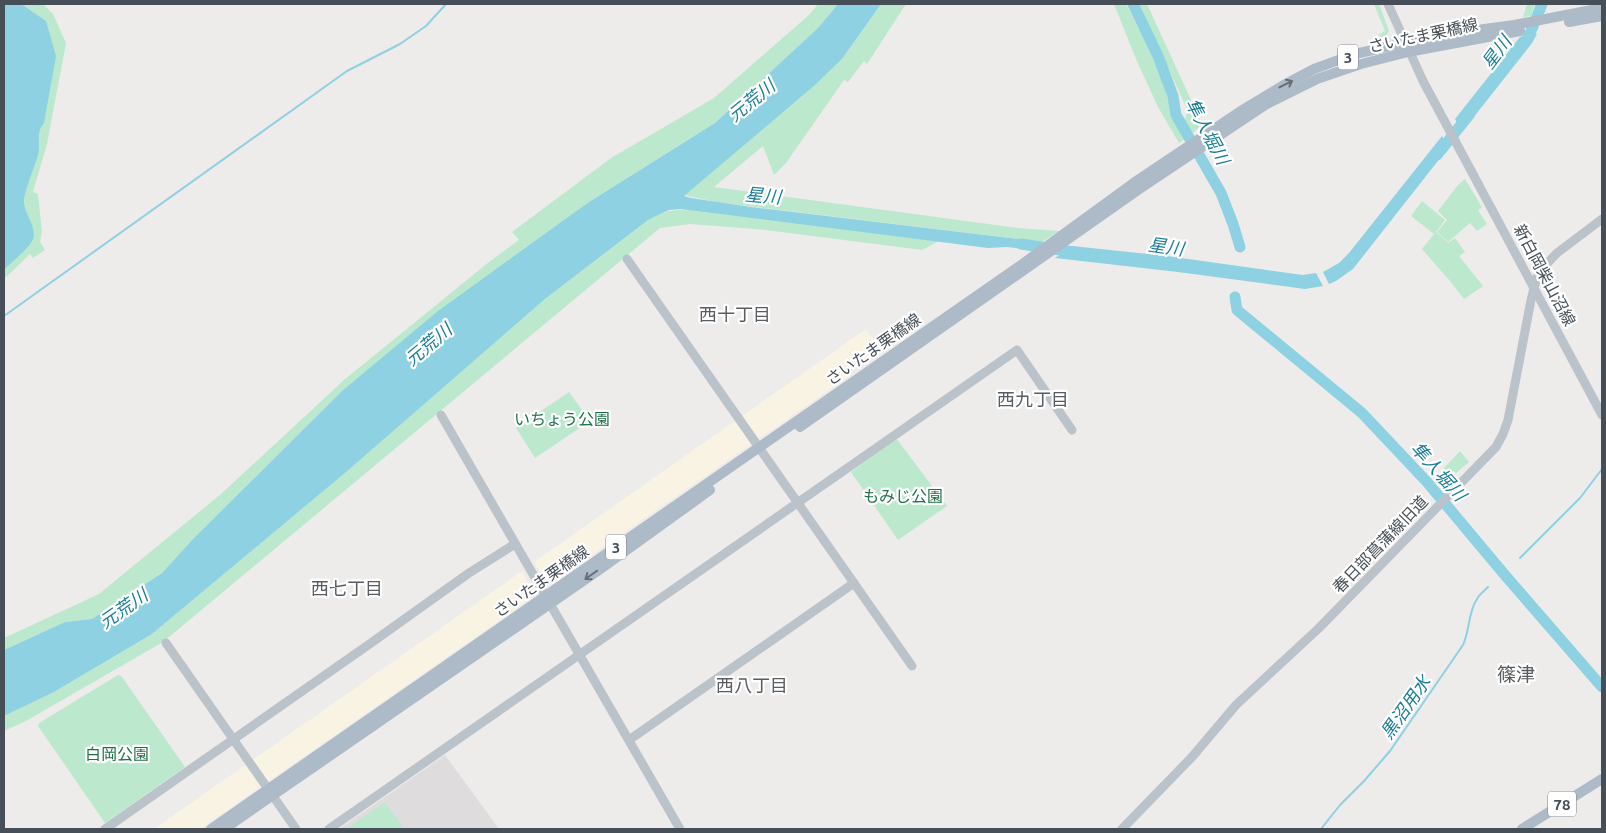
<svg xmlns="http://www.w3.org/2000/svg" width="1606" height="833" font-family="Ubuntu,'Noto Sans JP',sans-serif">
<style>
.commercial{fill:#f9f3e4}
.education{fill:#dfdcdd}
.green{fill:#bce9cd}
.water{fill:#8dd1e2}
.lines{fill:none;stroke-linecap:round;stroke-linejoin:round}
.stream{stroke:#8dd1e2;stroke-width:2}
.river{stroke:#8dd1e2;stroke-width:11}
.tertiary{stroke:#bbc3ca;stroke-width:9}
.primary{stroke:#adbbc8;stroke-width:10}
.oneway{stroke:#656f79}
.labels{text-anchor:middle;dominant-baseline:central;stroke-width:4.5;stroke-linejoin:round;paint-order:stroke}
.shield{fill:#fff;stroke:#7e8489;stroke-width:1}
.shield-label{font-size:15px;font-weight:bold;fill:#464f57}
.street-label{font-size:16px;fill:#464f57;stroke:#fff}
.park-label{font-size:16px;fill:#1e7047;stroke:#fff}
.water-label{font-size:18px;font-style:italic;fill:#197d97;stroke:#fff}
.neighbourhood-label{font-size:18px;fill:#595c60;stroke:#fff}
.quarter-label{font-size:19px;fill:#595c60;stroke:#fff}
</style>
<rect width="100%" height="100%" fill="#eeebeb"/>
<!-- commercial -->
<g class="commercial">
<path d="M 866,329 L 879,348 L 849,369 L 852,374 L 553,582 L 544,580 L 534,562 Z"/>
<path d="M 522,571 L 532,590 L 530,599 L 200,829 L 154,829 Z"/>
</g>
<!-- education -->
<path class="education" d="M 445,755 L 499,829 L 339,829 Z"/>
<!-- green -->
<g class="green">
<path d="M 4,4 L 43,4 L 53,14 L 66,43 L 47,144 L 33,192 L 38,194 L 42,232 L 40,242 L 45,250 L 33,258 L 30,254 L 4,279 Z"/>
<path d="M 818,4 L 838,4 L 818,28 L 715,123 L 589,202 L 342,391 L 193,539 L 162,573 L 92,619 L 65,622 L 4,650 L 4,638 L 99,594 L 221,494 L 344,380 L 489,262 L 519,240 L 512,232 L 611,158 L 714,98 L 809,15 Z"/>
<path d="M 881,4 L 906,4 L 867,64 L 864,61 L 848,82 L 844,80 L 786,163 L 774,175 L 763,146 L 714,187 L 1018,228 L 1059,231 L 1042,242 L 716,202 L 684,195 L 815,85 L 842,59 Z"/>
<path d="M 1114,4 L 1126,4 L 1151,53 L 1165,89 L 1173,115 L 1186,138 L 1179,143 L 1158,107 L 1136,59 Z"/>
<path d="M 1139,4 L 1147,4 L 1202,124 L 1192,134 L 1185,121 L 1187,109 Z"/>
<path d="M 1374,4 L 1379,4 L 1389,31 L 1384,40 L 1381,40 L 1379,34 L 1385,31 Z"/>
<path d="M 1527,4 L 1535,4 L 1531,16 L 1523,17 Z"/>
<path d="M 1465,179 L 1482,207 L 1478,210 L 1487,224 L 1477,231 L 1470,223 L 1448,242 L 1437,232 L 1447,220 L 1438,211 L 1458,185 Z"/>
<path d="M 1422,201 L 1445,220 L 1436,232 L 1448,243 L 1455,238 L 1465,252 L 1459,256 L 1483,286 L 1464,299 L 1450,281 L 1422,249 L 1434,234 L 1411,216 Z"/>
<path d="M 689,209 L 939,241 L 922,250 L 766,230 L 690,224 L 660,228 L 163,642 L 26,721 L 4,731 L 4,716 L 54,692 L 152,634 L 345,473 L 545,299 L 648,220 L 668,211 Z"/>
<path d="M 569,392 L 590,421 L 535,458 L 516,428 Z"/>
<path d="M 896,438 L 947,506 L 898,540 L 851,472 Z"/>
<path d="M 1460,451 L 1469,462 L 1456,473 L 1454,471 L 1448,476 L 1442,470 Z"/>
<path d="M 118,675 L 122,677 L 185,767 L 105,823 L 38,726 L 39,723 Z"/>
<path d="M 385,802 L 404,829 L 346,829 Z"/>
</g>
<!-- water -->
<g class="water">
<path d="M 4,4 L 21,4 L 46,21 L 56,56 L 44,123 C 35,133 41,143 38,155 C 35,166 23,194 24,203 C 25,215 37,227 33,239 C 30,248 11,262 4,270 Z"/>
<path d="M 838,4 L 881,4 L 842,59 L 815,85 L 684,196 L 691,198 L 751,207 L 1042,242 L 1032,250 L 1007,247 L 988,248 L 681,209 L 669,210 L 648,220 L 545,299 L 345,473 L 152,634 L 54,692 L 4,716 L 4,650 L 65,622 L 92,619 L 162,573 L 193,539 L 342,391 L 438,311 L 589,202 L 715,123 L 818,28 Z"/>
<path d="M 1536,4 L 1546,4 L 1545,12 L 1533,15 Z"/>
<path d="M 1537,34 L 1532,43 L 1462,132 L 1455,119 L 1520,37 Z"/>
<path d="M 1442,136 L 1448,148 L 1353,269 L 1336,281 L 1329,284 L 1323,272 L 1339,263 L 1349,253 Z"/>
<path d="M 1072,246 L 1167,256 L 1303,275 L 1316,273 L 1323,286 L 1305,289 L 1178,272 L 1055,258 Z"/>
</g>
<g class="lines">
<!-- stream -->
<g class="stream">
<path d="M 4,316 L 347,71 L 400,44 L 426,26 L 446,4"/>
<path d="M 1520,558 L 1580,498 L 1602,469"/>
<path d="M 1321,829 L 1340,805 L 1364,781 L 1390,751 L 1463,645 C 1470,630 1468,612 1477,599 C 1479,595 1484,591 1488,587"/>
</g>
<!-- river -->
<g class="river">
<path d="M 1133,4 L 1158,56 L 1173,96 L 1176,115 L 1221,193 L 1233,224 L 1240,247"/>
<path d="M 1521,47 L 1529,36 L 1542,4"/>
<path d="M 1437,155 L 1469,115"/>
<path d="M 1021,244 L 1080,253"/>
<path d="M 1235,297 L 1237,310 L 1362,413 L 1427,482 L 1504,574 L 1602,687"/>
</g>
<!-- tertiary -->
<g class="tertiary">
<path d="M 1388,4 L 1423,81 L 1602,415"/>
<path d="M 627,259 L 912,666"/>
<path d="M 441,415 L 680,829"/>
<path d="M 166,643 L 296,829"/>
<path d="M 629,740 L 854,583"/>
<path d="M 105,829 L 371,643 L 469,573 L 515,544"/>
<path d="M 329,829 L 1017,350 L 1072,430"/>
<path d="M 1122,829 L 1192,757 L 1236,705 L 1318,629 L 1496,447 L 1503,434 L 1508,420 L 1531,300 L 1537,277 L 1542,269 L 1557,253 L 1602,219"/>
</g>
<!-- primary -->
<g class="primary">
<path d="M 1569,22 L 1602,16"/>
<path d="M 800,427 L 1141,188 L 1265,105 L 1317,79 L 1361,64 L 1408,52 L 1520,31"/>
<path d="M 211,829 L 1021,265 L 1135,182 L 1244,109 L 1282,86 L 1314,69 L 1355,54 L 1404,43 L 1462,32 L 1514,25 L 1602,8"/>
<path d="M 224,829 L 602,568 L 710,490"/>
<path d="M 1522,829 L 1602,779"/>
</g>
</g>
<!-- one-way arrows -->
<defs><path id="oneway-shaft" d="M-6 0H5M1.5-3L5.5 0L1.5 3" fill="none" stroke-width="1.6" stroke-linecap="round" stroke-linejoin="round" transform="scale(1.25)"/></defs>
<g class="oneway">
<use href="#oneway-shaft" transform="translate(1286 84) rotate(-27)"/>
<use href="#oneway-shaft" transform="translate(591 575) rotate(145)"/>
</g>
<g class="labels">
<!-- shield labels -->
<g class="shield">
<rect x="1338" y="44.5" width="20" height="25" rx="4"/>
<rect x="606" y="534.5" width="20" height="25" rx="4"/>
<rect x="1548" y="791.5" width="28" height="25" rx="4"/>
</g>
<g class="shield-label">
<text x="1348" y="57">3</text>
<text x="616" y="547">3</text>
<text x="1562" y="804">78</text>
</g>
<!-- street labels -->
<g class="street-label">
<text transform="translate(1423 35) rotate(-12)">さいたま栗橋線</text>
<text transform="translate(1545 275) rotate(62)">新白岡柴山沼線</text>
<text transform="translate(873 349) rotate(-35)">さいたま栗橋線</text>
<text transform="translate(1380 544) rotate(-46)">春日部菖蒲線旧道</text>
<text transform="translate(541 581) rotate(-35)">さいたま栗橋線</text>
</g>
<!-- park labels -->
<g class="park-label">
<text x="562" y="419">いちょう公園</text>
<text x="903" y="496">もみじ公園</text>
<text x="117" y="754">白岡公園</text>
</g>
<!-- water labels -->
<g class="water-label">
<text transform="translate(1496 52) rotate(-53)">星川</text>
<text transform="translate(751 100) rotate(-39)">元荒川</text>
<text transform="translate(1208 131) rotate(62)">隼人堀川</text>
<text transform="translate(763 195) rotate(5)">星川</text>
<text transform="translate(1166 246) rotate(8)">星川</text>
<text transform="translate(428 344) rotate(-40)">元荒川</text>
<text transform="translate(1439 471) rotate(48)">隼人堀川</text>
<text transform="translate(123 608) rotate(-35)">元荒川</text>
<text transform="translate(1405 707) rotate(-55)">黒沼用水</text>
</g>
<!-- neighbourhood labels -->
<g class="neighbourhood-label">
<text x="735" y="314">西十丁目</text>
<text x="1033" y="399">西九丁目</text>
<text x="347" y="588">西七丁目</text>
<text x="752" y="685">西八丁目</text>
</g>
<!-- quarter labels -->
<g class="quarter-label">
<text x="1516" y="674">篠津</text>
</g>
</g>
<!-- border -->
<rect width="1606" height="833" fill="none" stroke="#464f57" stroke-width="10"/>
</svg>
